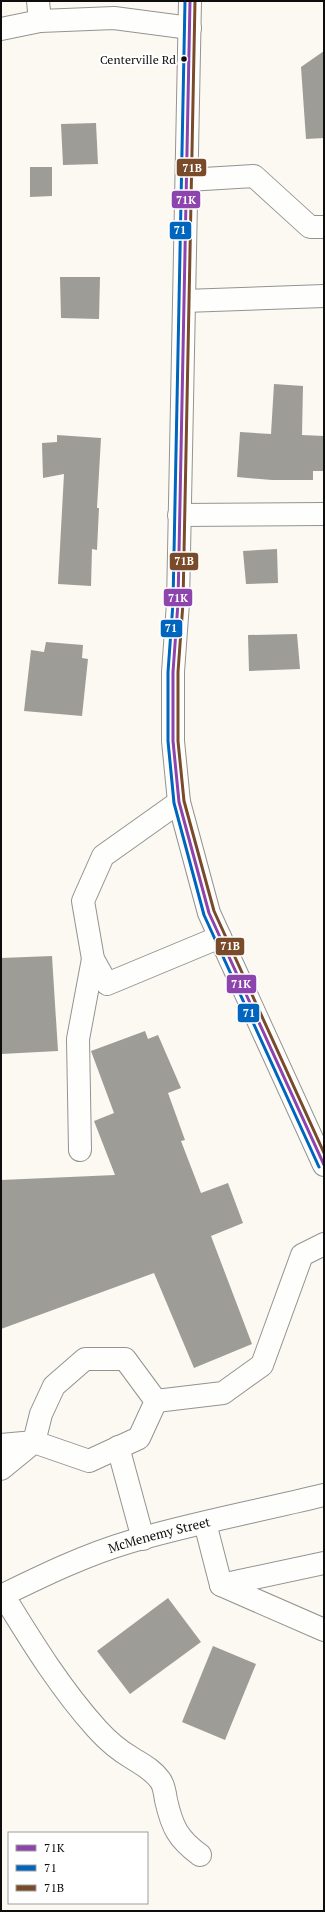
<svg xmlns="http://www.w3.org/2000/svg" width="325" height="1912" font-family="'PT Serif',serif">
<style>
.building{fill:#9e9c97}
.lines{fill:none;stroke-linecap:round;stroke-linejoin:round}
.minor-casing{stroke:#949390;stroke-width:24}
.minor{stroke:#fefefd;stroke-width:22}
.bus-1-casing{stroke:#fff;stroke-width:6}
.bus-2-casing{stroke:#fff;stroke-width:6}
.bus-3-casing{stroke:#fff;stroke-width:6}
.bus-1{stroke:#8e44ad;stroke-width:3}
.bus-2{stroke:#0065bd;stroke-width:3}
.bus-3{stroke:#7a4b2a;stroke-width:3}
.bus-dot{fill:#0d0d0d;stroke:#fff;stroke-width:1.5}
.labels{text-anchor:middle;dominant-baseline:central;stroke-width:4;stroke-linejoin:round;paint-order:stroke}
.bus-label{font-size:12px;fill:#0d0d0d;stroke:#fff;text-anchor:end}
.street-label{font-size:13px;fill:#0d0d0d;stroke:#fff}
.line-badge{stroke:#fff;stroke-width:1.5}
.badge-label{font-size:11px;text-anchor:middle;font-weight:bold;fill:#fff}
</style>
<rect width="100%" height="100%" fill="#fbf9f2"/>
<!-- building -->
<g class="building">
<path d="M 324,51 L 324,138 L 306,139 L 301,67 Z"/>
<path d="M 96,123 L 98,164 L 63,165 L 61,124 Z"/>
<path d="M 30,167 L 52,167 L 52,196 L 30,197 Z"/>
<path d="M 60,277 L 100,277 L 99,319 L 61,318 Z"/>
<path d="M 274,384 L 303,386 L 302,435 L 324,436 L 324,471 L 313,471 L 313,480 L 272,480 L 237,477 L 240,432 L 271,434 Z"/>
<path d="M 57,435 L 101,438 L 97,508 L 99,508 L 97,550 L 92,549 L 91,586 L 58,584 L 64,474 L 43,478 L 42,443 L 57,442 Z"/>
<path d="M 277,549 L 278,583 L 246,584 L 243,551 Z"/>
<path d="M 297,634 L 300,669 L 249,671 L 248,635 Z"/>
<path d="M 46,642 L 83,645 L 82,658 L 88,659 L 82,716 L 24,711 L 31,650 L 44,652 Z"/>
<path d="M 52,956 L 58,1051 L 1,1054 L 1,958 Z"/>
<path d="M 145,1031 L 148,1039 L 158,1035 L 181,1088 L 168,1093 L 185,1140 L 181,1141 L 201,1193 L 228,1183 L 243,1223 L 211,1236 L 252,1344 L 194,1368 L 154,1273 L 1,1329 L 1,1180 L 115,1175 L 94,1121 L 114,1113 L 91,1051 Z"/>
<path d="M 168,1598 L 201,1642 L 130,1694 L 97,1651 Z"/>
<path d="M 213,1646 L 256,1664 L 225,1740 L 182,1722 Z"/>
</g>
<g class="lines">
<!-- minor casing -->
<g class="minor-casing">
<g id="minor">
<path d="M 38,1 L 40,21 L 114,18 L 190,28"/>
<path d="M 190,1 L 178,603 L 173,672 L 173,741 L 179,802 L 209,913 L 324,1165"/>
<path d="M 1,29 L 40,21"/>
<path d="M 187,180 L 254,176 L 310,227 L 324,227"/>
<path d="M 184,301 L 324,296"/>
<path d="M 179,515 L 324,514"/>
<path d="M 179,802 L 103,856 L 83,901 L 93,959 L 107,984 L 220,937"/>
<path d="M 80,1150 L 78,1039 L 93,959"/>
<path d="M 156,1401 L 223,1393 L 262,1365 L 302,1255 L 324,1244"/>
<path d="M 1,1445 L 34,1442 L 89,1461 L 139,1438 L 156,1401 L 125,1359 L 85,1359 L 54,1386 L 41,1414 L 34,1442 L 1,1469"/>
<path d="M 118,1447 L 143,1539"/>
<path d="M 205,1523 L 221,1585 L 324,1630"/>
<path d="M 221,1585 L 324,1563"/>
<path d="M 3,1595 C 32,1642 60,1688 97,1729 C 106,1739 120,1751 132,1758 C 143,1765 153,1770 160,1780 C 164,1785 165,1794 166,1800 C 172,1827 178,1839 200,1855"/>
<path id="s1" d="M 1,1596 C 42,1576 85,1555 129,1542 C 193,1523 259,1511 324,1495"/>
</g>
</g>
<!-- minor -->
<use href="#minor" class="minor"/>
<!-- bus-1 casing -->
<g class="bus-1-casing">
<path id="bus-1" d="M 190,1 L 178,603 L 173,672 L 173,741 L 179,802 L 209,913 L 324,1165"/>
</g>
<!-- bus-2 casing -->
<g class="bus-2-casing">
<path id="bus-2" d="M 185,1 L 173,603 L 168,672 L 168,741 L 174,803 L 204,915 L 319,1167"/>
</g>
<!-- bus-3 casing -->
<g class="bus-3-casing">
<path id="bus-3" d="M 195,1 L 183,603 L 178,672 L 178,741 L 184,801 L 214,911 L 324,1153"/>
</g>
<!-- bus-1 -->
<use href="#bus-1" class="bus-1"/>
<!-- bus-2 -->
<use href="#bus-2" class="bus-2"/>
<!-- bus-3 -->
<use href="#bus-3" class="bus-3"/>
</g>
<!-- markers -->
<circle class="bus-dot" cx="184" cy="59" r="3.5"/>
<g class="labels">
<!-- bus labels -->
<g class="bus-label">
<text x="176" y="59">Centerville Rd</text>
</g>
<!-- street labels -->
<g class="street-label">
<text stroke="none"><textPath href="#s1" startOffset="170">McMenemy Street</textPath></text>
</g>
</g>
<g class="line-badge">
<rect x="176" y="158" width="31" height="19" rx="4" fill="#7a4b2a"/>
<rect x="171" y="190" width="30" height="19" rx="4" fill="#8e44ad"/>
<rect x="169" y="221" width="23" height="19" rx="4" fill="#0065bd"/>
<rect x="169" y="552" width="30" height="19" rx="4" fill="#7a4b2a"/>
<rect x="163" y="588" width="30" height="19" rx="4" fill="#8e44ad"/>
<rect x="160" y="619" width="23" height="19" rx="4" fill="#0065bd"/>
<rect x="215" y="937" width="30" height="19" rx="4" fill="#7a4b2a"/>
<rect x="226" y="974" width="31" height="20" rx="4" fill="#8e44ad"/>
<rect x="237" y="1003" width="23" height="20" rx="4" fill="#0065bd"/>
</g>
<g class="badge-label">
<text x="192" y="172">71B</text>
<text x="186" y="204">71K</text>
<text x="180" y="234">71</text>
<text x="184" y="565">71B</text>
<text x="178" y="602">71K</text>
<text x="171" y="632">71</text>
<text x="230" y="950">71B</text>
<text x="241" y="988">71K</text>
<text x="249" y="1017">71</text>
</g>
<!-- border -->
<rect width="325" height="1912" fill="none" stroke="#0d0d0d" stroke-width="4"/>
<!-- legend -->
<rect x="8" y="1832" width="140" height="72" fill="#ffffff" stroke="#9e9e9e"/>
<rect x="16" y="1845" width="20" height="6" fill="#8e44ad" stroke="#9e9e9e"/>
<text x="44" y="1852" font-size="12" fill="#0d0d0d">71K</text>
<rect x="16" y="1865" width="20" height="6" fill="#0065bd" stroke="#9e9e9e"/>
<text x="44" y="1872" font-size="12" fill="#0d0d0d">71</text>
<rect x="16" y="1885" width="20" height="6" fill="#7a4b2a" stroke="#9e9e9e"/>
<text x="44" y="1892" font-size="12" fill="#0d0d0d">71B</text>
</svg>
